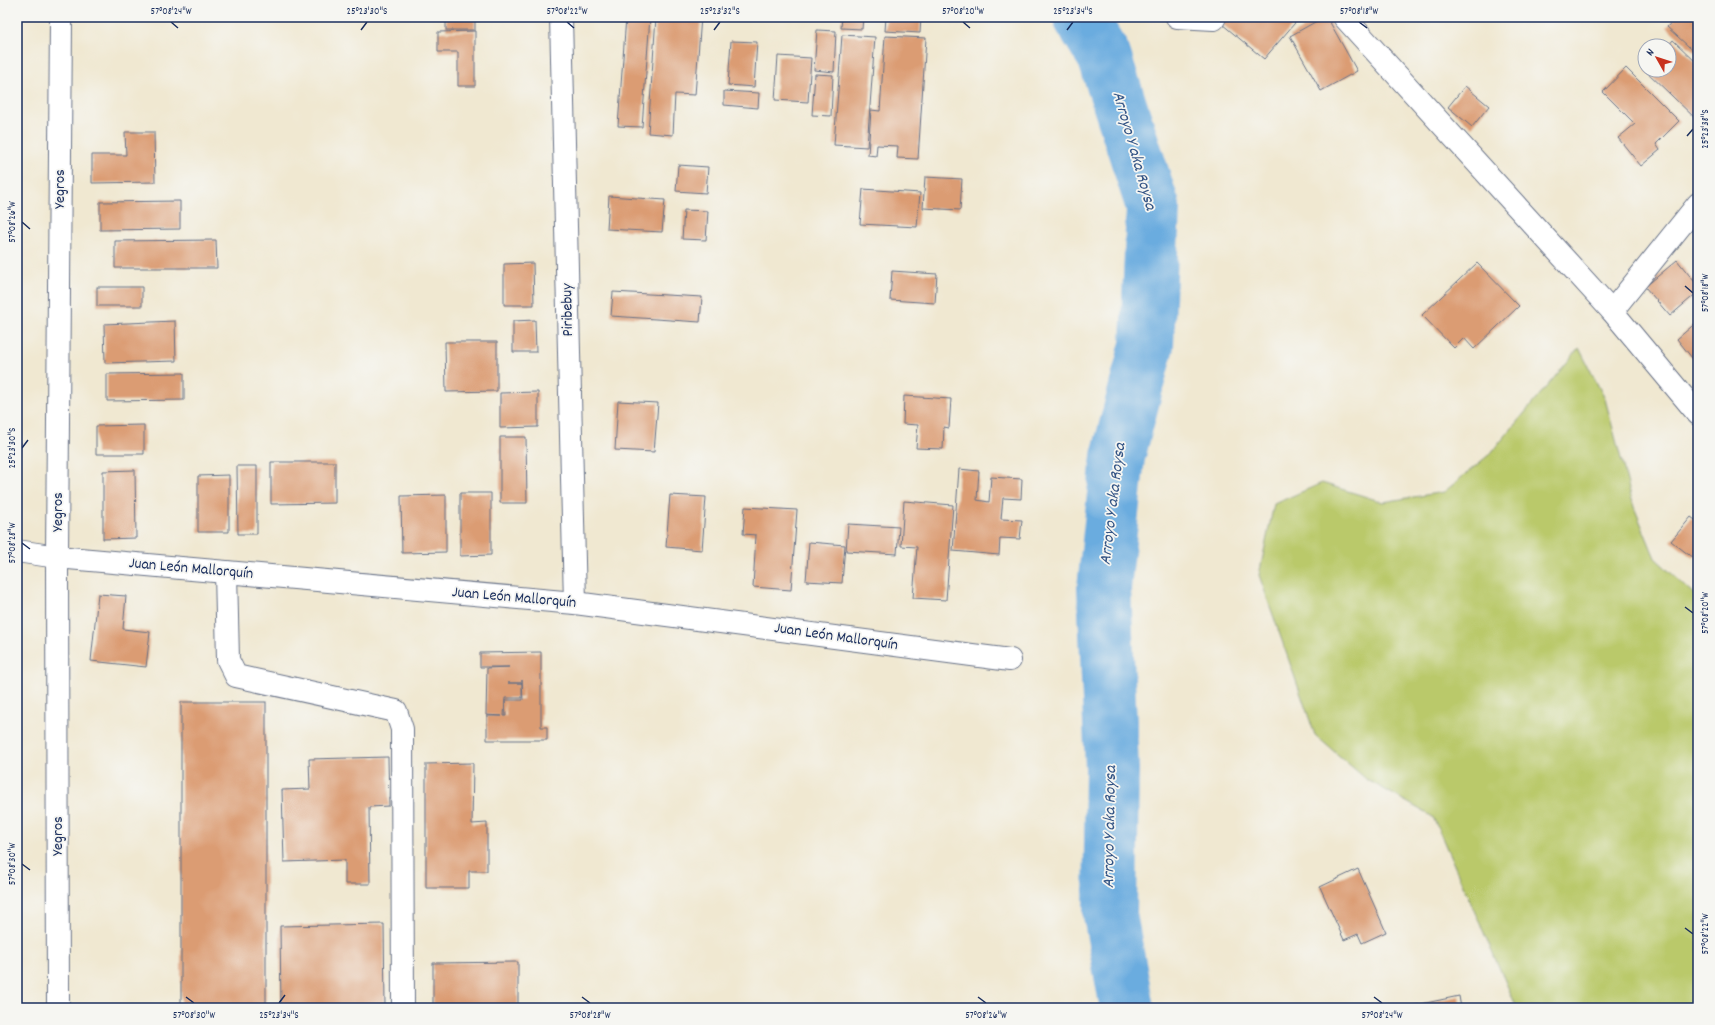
<svg xmlns="http://www.w3.org/2000/svg" width="1715" height="1025" font-family="Dekko,sans-serif">
<style>
.green{fill:#bac96b;stroke:#6a7c64}
.lines{fill:none;stroke-linecap:round;stroke-linejoin:round}
.river{stroke:#6bacdf;stroke-width:54}
.building{fill:#db9c73;fill-rule:evenodd}
.minor-casing{stroke:#667086;stroke-width:24}
.major-casing{stroke:#667086;stroke-width:24}
.minor{stroke:#fff;stroke-width:22}
.major{stroke:#fff;stroke-width:22}
.ticks{fill:none;stroke:#1b2f5e;stroke-width:1.5}
.labels{text-anchor:middle;dominant-baseline:central;stroke-width:3.5;stroke-linejoin:round;paint-order:stroke}
.street-label{font-size:16px;fill:#1b2f5e;stroke:#f6f6f2}
.water-label{font-size:17px;font-style:italic;fill:#335485;stroke:#f6f6f2}
.neatline{fill:none;stroke:#1b2f5e;stroke-width:1.5}
.ticks-label{font-size:10px;text-anchor:middle;fill:#1b2f5e}
</style>
<rect width="100%" height="100%" fill="#f6f6f2"/>
<filter id="ink" filterUnits="userSpaceOnUse"><feTurbulence type="fractalNoise" baseFrequency=".025" numOctaves="2"/><feDisplacementMap in="SourceGraphic" scale="8" xChannelSelector="R" yChannelSelector="G"/><feConvolveMatrix kernelMatrix="1 2 1 2 8 2 1 2 1" color-interpolation-filters="sRGB"/></filter>
<filter id="wash" filterUnits="userSpaceOnUse"><feTurbulence type="fractalNoise" baseFrequency=".012" numOctaves="4" result="noise"/><feDisplacementMap in="SourceGraphic" scale="16" xChannelSelector="R" yChannelSelector="G"/><feGaussianBlur stdDeviation="0.9" result="paint"/><feColorMatrix in="noise" values="0 0 0 0 0 0 0 0 0 0 0 0 0 0 0 0 0 1.4 0 .05"/><feComposite in="paint" operator="in"/></filter>
<g filter="url(#wash)">
<rect width="100%" height="100%" fill="#f0e8d1"/>
<!-- green -->
<path class="green" d="M 1579,348 L 1605,399 L 1634,507 L 1655,558 L 1698,598 L 1698,1008 L 1517,1008 L 1433,817 L 1366,779 L 1315,735 L 1259,575 L 1274,504 L 1322,483 L 1383,502 L 1444,492 L 1491,453 Z"/>
<g class="lines">
<!-- river -->
<path class="river" d="M 1080,17 L 1104,56 L 1153,207 L 1147,345 L 1118,457 L 1104,588 L 1112,768 L 1110,915 L 1127,1008"/>
</g>
<g id="blocks">
<!-- building -->
<g class="building">
<rect x="446" y="17" width="29" height="13"/>
<path d="M 626,17 L 650,17 L 642,127 L 618,126 Z"/>
<path d="M 656,17 L 701,17 L 695,95 L 675,94 L 673,135 L 648,133 Z"/>
<path d="M 842,17 L 863,17 L 862,29 L 841,28 Z"/>
<path d="M 886,17 L 921,17 L 920,33 L 885,31 Z"/>
<path d="M 1228,17 L 1300,17 L 1264,59 L 1222,24 Z"/>
<path d="M 1324,17 L 1327,17 L 1357,71 L 1321,91 L 1290,36 Z"/>
<path d="M 1676,17 L 1698,17 L 1698,55 L 1667,27 Z"/>
<path d="M 817,30 L 836,31 L 834,72 L 814,70 Z"/>
<path d="M 475,31 L 475,86 L 458,86 L 458,52 L 438,52 L 438,32 Z"/>
<path d="M 842,35 L 875,37 L 867,147 L 834,145 Z"/>
<path d="M 885,36 L 926,38 L 918,159 L 897,158 L 898,146 L 877,145 L 876,156 L 868,155 L 871,110 L 880,111 Z"/>
<path d="M 1673,40 L 1698,64 L 1698,121 L 1645,70 L 1669,70 L 1668,46 Z"/>
<path d="M 731,41 L 757,42 L 754,87 L 728,85 Z"/>
<path d="M 778,56 L 811,58 L 808,102 L 775,100 Z"/>
<path d="M 1626,68 L 1679,121 L 1656,144 L 1660,150 L 1641,166 L 1618,138 L 1635,124 L 1603,92 Z"/>
<path d="M 815,74 L 833,75 L 831,116 L 812,115 Z"/>
<path d="M 1465,86 L 1489,106 L 1472,127 L 1448,107 Z"/>
<path d="M 724,91 L 759,93 L 758,108 L 724,105 Z"/>
<path d="M 125,132 L 154,132 L 155,182 L 92,183 L 92,155 L 126,155 Z"/>
<path d="M 678,165 L 708,167 L 706,193 L 676,191 Z"/>
<path d="M 925,177 L 962,179 L 960,210 L 923,208 Z"/>
<path d="M 863,189 L 920,193 L 917,227 L 860,224 Z"/>
<path d="M 609,196 L 665,200 L 662,232 L 607,229 Z"/>
<path d="M 180,201 L 180,229 L 100,230 L 100,202 Z"/>
<path d="M 684,210 L 708,211 L 706,240 L 682,239 Z"/>
<path d="M 216,240 L 217,268 L 115,268 L 115,241 Z"/>
<path d="M 1677,260 L 1698,286 L 1698,292 L 1670,316 L 1645,287 Z"/>
<path d="M 533,263 L 534,305 L 504,305 L 504,264 Z"/>
<path d="M 1477,263 L 1519,306 L 1474,349 L 1464,338 L 1454,348 L 1422,315 Z"/>
<path d="M 892,271 L 937,274 L 935,303 L 890,300 Z"/>
<rect x="97" y="287" width="45" height="19"/>
<path d="M 613,292 L 702,297 L 700,322 L 611,316 Z"/>
<path d="M 535,320 L 536,352 L 513,352 L 513,321 Z"/>
<path d="M 175,321 L 176,361 L 105,363 L 104,324 Z"/>
<path d="M 1698,321 L 1698,361 L 1696,363 L 1677,339 Z"/>
<path d="M 445,342 L 497,342 L 497,391 L 446,392 Z"/>
<path d="M 184,373 L 184,400 L 107,401 L 107,374 Z"/>
<path d="M 538,392 L 538,427 L 500,428 L 500,393 Z"/>
<path d="M 904,396 L 951,399 L 949,428 L 944,427 L 943,449 L 916,448 L 918,425 L 903,424 Z"/>
<path d="M 618,401 L 658,403 L 654,452 L 615,450 Z"/>
<path d="M 144,425 L 144,454 L 96,454 L 96,426 Z"/>
<path d="M 500,437 L 526,437 L 527,503 L 500,503 Z"/>
<path d="M 17,441 L 21,442 L 18,468 L 17,468 Z"/>
<path d="M 271,462 L 335,462 L 335,503 L 271,504 Z"/>
<path d="M 237,466 L 257,466 L 257,534 L 238,534 Z"/>
<path d="M 959,469 L 979,471 L 977,500 L 989,502 L 991,477 L 1022,479 L 1021,499 L 1003,498 L 1001,519 L 1022,520 L 1020,539 L 1000,538 L 999,555 L 953,551 Z"/>
<path d="M 135,470 L 136,538 L 103,539 L 103,471 Z"/>
<path d="M 229,475 L 229,532 L 198,532 L 198,476 Z"/>
<path d="M 460,493 L 491,493 L 491,555 L 460,556 Z"/>
<path d="M 446,495 L 446,552 L 402,553 L 401,496 Z"/>
<path d="M 670,495 L 706,497 L 702,550 L 666,547 Z"/>
<path d="M 904,501 L 953,505 L 946,600 L 913,598 L 917,547 L 901,546 Z"/>
<path d="M 745,507 L 797,510 L 791,590 L 753,587 L 756,535 L 743,534 Z"/>
<path d="M 1691,517 L 1698,522 L 1698,552 L 1693,558 L 1671,541 Z"/>
<path d="M 848,524 L 899,527 L 897,554 L 846,551 Z"/>
<path d="M 809,542 L 845,545 L 842,583 L 806,581 Z"/>
<path d="M 98,594 L 126,596 L 123,629 L 150,632 L 146,667 L 91,661 Z"/>
<path d="M 541,652 L 541,727 L 547,727 L 547,740 L 487,740 L 487,716 L 502,716 L 486,715 L 487,668 L 509,667 L 480,667 L 480,653 ZM 522,680 L 523,700 L 505,700 L 506,716 L 504,716 L 505,698 L 522,698 L 522,683 L 508,683 L 522,683 Z"/>
<rect x="181" y="702" width="85" height="306"/>
<path d="M 388,757 L 389,806 L 369,807 L 370,884 L 345,884 L 345,860 L 284,862 L 282,790 L 310,789 L 309,759 Z"/>
<path d="M 473,763 L 472,824 L 487,823 L 487,871 L 469,871 L 469,888 L 426,888 L 426,764 Z"/>
<path d="M 1358,869 L 1386,932 L 1362,943 L 1358,934 L 1344,940 L 1320,887 Z"/>
<path d="M 384,924 L 385,1008 L 281,1008 L 280,926 Z"/>
<path d="M 518,962 L 518,1008 L 433,1008 L 433,963 Z"/>
<path d="M 1459,996 L 1461,1008 L 1407,1008 L 1407,1007 Z"/>
</g>
</g>
</g>
<g filter="url(#ink)">
<use href="#blocks" fill-opacity="0" stroke="#667086" stroke-width="1"/>
<g class="lines">
<!-- minor casing -->
<g class="minor-casing">
<g id="minor">
<path d="M 561,17 L 575,603"/>
<path d="M 1177,17 L 1214,19 L 1215,17"/>
<path d="M 1344,17 L 1612,311 L 1698,414"/>
<path d="M 1612,311 L 1698,204"/>
<path d="M 17,551 L 57,557 L 575,603 L 1010,660"/>
<path d="M 226,572 L 228,660 L 236,676 L 396,711 L 402,729 L 403,1008"/>
</g>
</g>
<!-- major casing -->
<g class="major-casing">
<path id="major" d="M 58,1008 L 57,557 L 61,17"/>
</g>
<!-- minor -->
<use href="#minor" class="minor"/>
<!-- major -->
<use href="#major" class="major"/>
</g>
</g>
<!-- ticks -->
<path class="ticks" d="M 171,22 L 178,28M 567,22 L 574,28M 963,22 L 970,28M 1359,22 L 1367,28M 361,30 L 367,22M 714,30 L 720,22M 1067,30 L 1073,22M 1687,136 L 1693,129M 22,222 L 30,229M 1685,286 L 1693,293M 22,448 L 28,440M 22,543 L 30,549M 1685,607 L 1693,613M 22,864 L 30,870M 1685,928 L 1693,934M 186,997 L 194,1003M 582,997 L 590,1003M 978,997 L 986,1003M 1374,997 L 1382,1003M 279,1003 L 285,995"/>
<g class="labels">
<!-- street labels -->
<g class="street-label">
<text transform="translate(60 189) rotate(-90)">Yegros</text>
<text transform="translate(568 310) rotate(-91)">Piribebuy</text>
<text transform="translate(58 512) rotate(-90)">Yegros</text>
<text transform="translate(191 569) rotate(5)">Juan León Mallorquín</text>
<text transform="translate(514 598) rotate(5)">Juan León Mallorquín</text>
<text transform="translate(836 637) rotate(8)">Juan León Mallorquín</text>
<text transform="translate(58 836) rotate(-90)">Yegros</text>
</g>
<!-- water labels -->
<g class="water-label">
<text transform="translate(1133 151) rotate(74)">Arroyo Y aka Roysa</text>
<text transform="translate(1114 504) rotate(-83)">Arroyo Y aka Roysa</text>
<text transform="translate(1111 827) rotate(-89)">Arroyo Y aka Roysa</text>
</g>
</g>
<!-- margin -->
<rect width="1715" height="1025" fill="none" stroke="#f6f6f2" stroke-width="44"/>
<!-- north arrow -->
<g transform="translate(1657 58) rotate(309)"><circle r="19" fill="#f6f6f2" stroke="#9ea6b7"/>
<path d="M0-3L7 15L0 10L-7 15Z" fill="#c8321e"/>
<text y="-6" font-size="11" font-weight="bold" text-anchor="middle" fill="#1b2f5e">N</text>
</g>
<rect x="22" y="22" width="1671" height="981" class="neatline"/>
<g class="ticks-label">
<text x="171" y="14">57°08'24"W</text>
<text x="367" y="14">25°23'30"S</text>
<text x="567" y="14">57°08'22"W</text>
<text x="720" y="14">25°23'32"S</text>
<text x="963" y="14">57°08'20"W</text>
<text x="1073" y="14">25°23'34"S</text>
<text x="1359" y="14">57°08'18"W</text>
<text transform="translate(1704 129) rotate(-90)" y="4">25°23'38"S</text>
<text transform="translate(11 222) rotate(-90)" y="4">57°08'26"W</text>
<text transform="translate(1704 293) rotate(-90)" y="4">57°08'18"W</text>
<text transform="translate(11 448) rotate(-90)" y="4">25°23'30"S</text>
<text transform="translate(11 543) rotate(-90)" y="4">57°08'28"W</text>
<text transform="translate(1704 613) rotate(-90)" y="4">57°08'20"W</text>
<text transform="translate(11 864) rotate(-90)" y="4">57°08'30"W</text>
<text transform="translate(1704 934) rotate(-90)" y="4">57°08'22"W</text>
<text x="194" y="1018">57°08'30"W</text>
<text x="279" y="1018">25°23'34"S</text>
<text x="590" y="1018">57°08'28"W</text>
<text x="986" y="1018">57°08'26"W</text>
<text x="1382" y="1018">57°08'24"W</text>
</g>
</svg>
